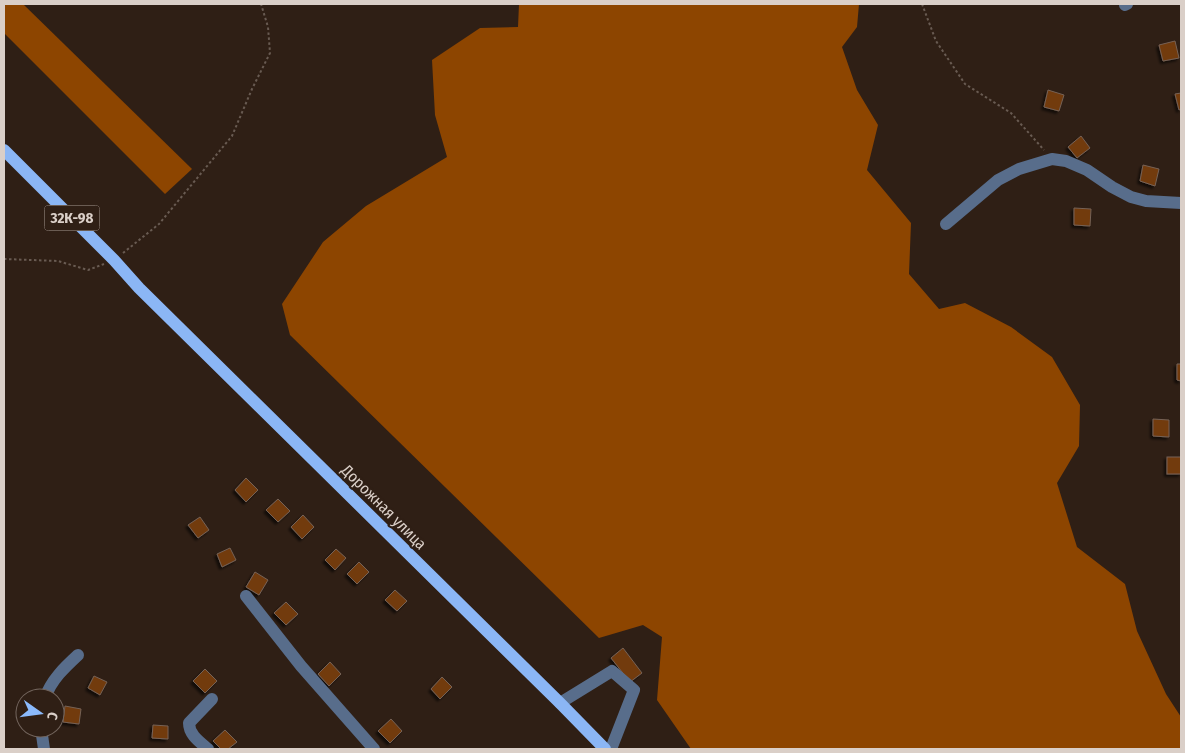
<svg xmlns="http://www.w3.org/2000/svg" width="1185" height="753" font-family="'Fira Sans Condensed',sans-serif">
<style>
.forest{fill:#8d4500}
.building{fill:#723a0d;stroke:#766256;filter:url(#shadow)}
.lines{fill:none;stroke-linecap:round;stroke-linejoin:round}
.path{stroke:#695b52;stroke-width:2;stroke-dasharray:2.5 2.5;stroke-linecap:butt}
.minor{stroke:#586d8b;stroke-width:12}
.major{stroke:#8bb6f5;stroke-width:12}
.labels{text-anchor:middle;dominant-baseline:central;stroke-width:4.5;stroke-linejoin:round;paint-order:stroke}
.shield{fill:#2f1f15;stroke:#a79a92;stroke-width:1}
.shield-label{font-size:15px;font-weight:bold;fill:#dacfc8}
.street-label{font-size:16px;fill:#dacfc8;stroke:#2f1f15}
</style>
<defs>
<filter id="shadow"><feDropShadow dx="-2.5" dy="2.5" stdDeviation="1" flood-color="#0009"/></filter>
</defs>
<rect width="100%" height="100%" fill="#2f1f15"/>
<!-- forest -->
<g class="forest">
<path d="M 4,4 L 23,4 L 192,169 L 165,194 L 4,33 Z"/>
<path d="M 519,4 L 859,4 L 857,27 L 842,47 L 857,90 L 878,125 L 867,170 L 911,223 L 909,274 L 939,309 L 965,303 L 1011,327 L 1052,357 L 1080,405 L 1079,446 L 1057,483 L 1077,547 L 1125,584 L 1137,631 L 1166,694 L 1181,717 L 1181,749 L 691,749 L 657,700 L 662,637 L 643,625 L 599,638 L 290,335 L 282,304 L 323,242 L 366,206 L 447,157 L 435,115 L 432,60 L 480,28 L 518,27 Z"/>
</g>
<!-- building -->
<g class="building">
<path d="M 1175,41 L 1179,58 L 1163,61 L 1159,45 Z"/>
<path d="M 1048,90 L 1064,95 L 1059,111 L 1044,107 Z"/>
<path d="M 1181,93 L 1181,109 L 1179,110 L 1175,94 Z"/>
<path d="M 1081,136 L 1090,148 L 1077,158 L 1068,147 Z"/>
<path d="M 1143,165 L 1159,169 L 1155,186 L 1140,181 Z"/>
<path d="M 1074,208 L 1091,209 L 1090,226 L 1074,225 Z"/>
<path d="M 1177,364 L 1181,364 L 1181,381 L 1177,380 Z"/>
<path d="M 1153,419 L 1169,420 L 1169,437 L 1153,436 Z"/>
<rect x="1167" y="457" width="14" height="17"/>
<path d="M 246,478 L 258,490 L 246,502 L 235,490 Z"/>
<path d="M 278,499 L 290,511 L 278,522 L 266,510 Z"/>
<path d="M 303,515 L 314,527 L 302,539 L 291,527 Z"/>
<path d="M 200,517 L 209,530 L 198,538 L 188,525 Z"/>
<path d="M 230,548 L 236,560 L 222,567 L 217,554 Z"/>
<path d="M 336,549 L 346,558 L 335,570 L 325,560 Z"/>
<path d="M 359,562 L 369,572 L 357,584 L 347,574 Z"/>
<path d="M 255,572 L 268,580 L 259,595 L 246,587 Z"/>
<path d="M 395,590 L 407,601 L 397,611 L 385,600 Z"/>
<path d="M 286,602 L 298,614 L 286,625 L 274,613 Z"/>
<path d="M 623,648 L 642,673 L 630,682 L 611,658 Z"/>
<path d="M 330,662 L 341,674 L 329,686 L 318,674 Z"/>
<path d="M 205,669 L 217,681 L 205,693 L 193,681 Z"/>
<path d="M 94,676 L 107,682 L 100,695 L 88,688 Z"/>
<path d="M 442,677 L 452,687 L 440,699 L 431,689 Z"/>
<path d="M 65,706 L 81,709 L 79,724 L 63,722 Z"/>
<path d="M 391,719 L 402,731 L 390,743 L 378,731 Z"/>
<path d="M 153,725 L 168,726 L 168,739 L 152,738 Z"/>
<path d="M 225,730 L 237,742 L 228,749 L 221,749 L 213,741 Z"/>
</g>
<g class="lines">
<!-- path -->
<g class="path">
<path d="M 922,4 L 936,41 L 965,84 L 1011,113 L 1044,150"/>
<path d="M 123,253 L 159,224 L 232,136 L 252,89 L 270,53 L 268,27 L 261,4"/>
<path d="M 4,259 L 58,261 L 88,270 L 104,264"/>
</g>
<!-- minor -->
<g class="minor">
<path d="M 1125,5 L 1127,4"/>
<path d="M 946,224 L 998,180 L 1019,169 L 1052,159 L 1066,161 L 1087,170 L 1112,187 L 1131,197 L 1146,201 L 1181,203"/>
<path d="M 246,596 L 301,666 L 374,749"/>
<path d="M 45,698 C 51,680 65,667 78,655"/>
<path d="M 560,703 L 612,671 L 634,690 L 611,749"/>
<path d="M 41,728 L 44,749"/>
<path d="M 208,749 C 200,742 189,735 189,723 L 212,699"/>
</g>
<!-- major -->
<path class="major" d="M 4,150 L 114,260 L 139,288 L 560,703 L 605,749"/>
</g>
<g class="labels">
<!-- shield labels -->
<rect class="shield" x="44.5" y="205.5" width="55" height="25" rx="4"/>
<g class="shield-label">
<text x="72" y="218">32К-98</text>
</g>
<!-- street labels -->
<g class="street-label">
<text transform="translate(384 507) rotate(45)">Дорожная улица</text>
</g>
</g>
<!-- border -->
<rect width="1185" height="753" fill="none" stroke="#dacfc8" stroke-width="10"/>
<!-- north arrow -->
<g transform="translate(40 713) rotate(104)"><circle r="24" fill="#2f1f15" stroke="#73655d"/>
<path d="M0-4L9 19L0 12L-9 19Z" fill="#8bbafc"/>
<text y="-8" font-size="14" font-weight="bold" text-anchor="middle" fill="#dacfc8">С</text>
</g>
</svg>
